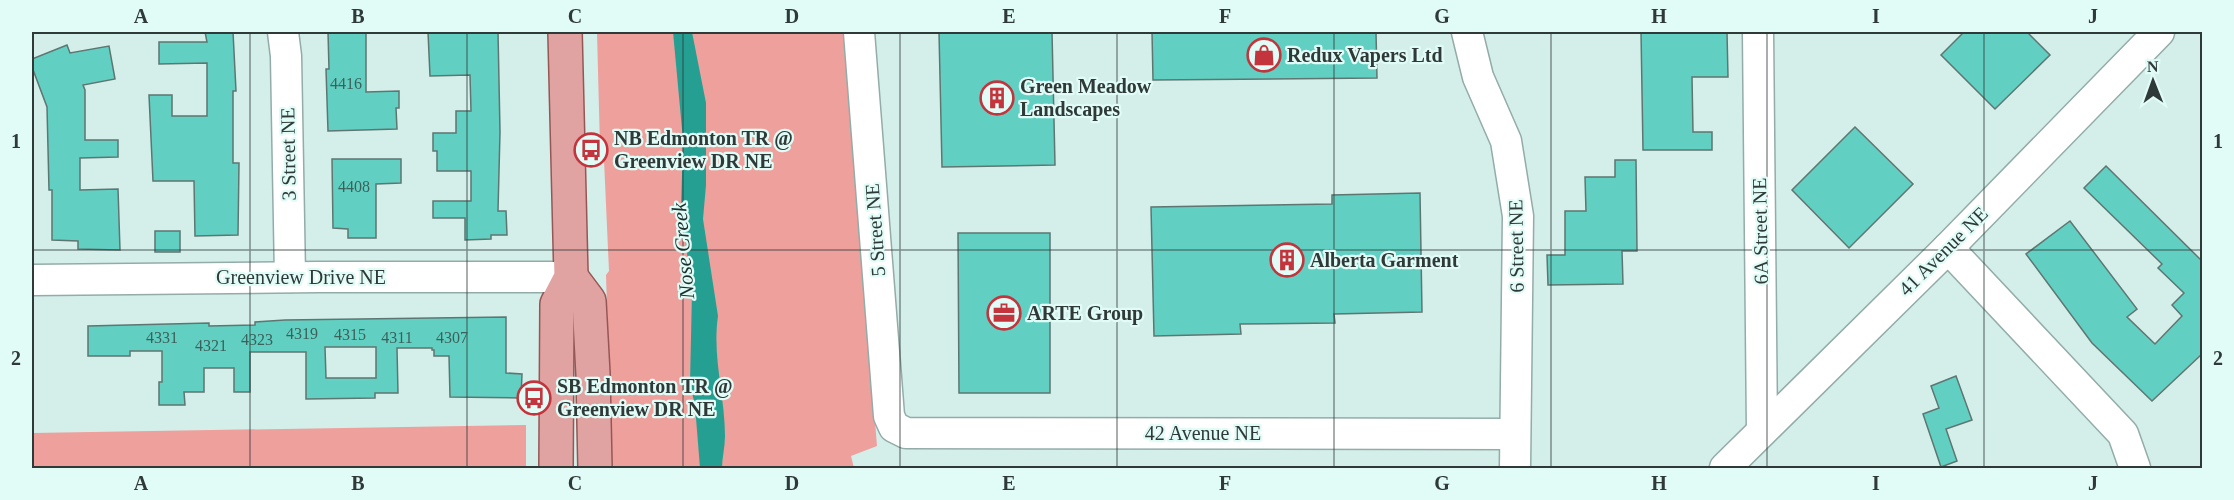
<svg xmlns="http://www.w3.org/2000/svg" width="2234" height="500" font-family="'Times New Roman',serif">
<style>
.green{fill:#eea09c}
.water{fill:#269f93}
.building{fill:#61d0c2;stroke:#5e7672;stroke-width:1.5;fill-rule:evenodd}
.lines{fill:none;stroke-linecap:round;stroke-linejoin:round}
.minor-casing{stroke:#93aca8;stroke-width:33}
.major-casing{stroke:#955755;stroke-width:36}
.minor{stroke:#fff;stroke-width:30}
.major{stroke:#e0a3a2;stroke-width:33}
.grid{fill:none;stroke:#2f3a38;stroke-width:1.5;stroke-opacity:0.55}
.labels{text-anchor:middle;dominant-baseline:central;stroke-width:4.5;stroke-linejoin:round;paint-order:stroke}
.number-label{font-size:16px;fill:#3c605a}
.poi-label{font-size:20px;font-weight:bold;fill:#2f3a38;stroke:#e1fcf7;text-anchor:start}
.street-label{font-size:20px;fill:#2f3a38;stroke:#e1fcf7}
.water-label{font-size:21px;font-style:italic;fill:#1b2f2c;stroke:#e1fcf7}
.neatline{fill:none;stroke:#2f3a38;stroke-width:2}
.grid-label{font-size:20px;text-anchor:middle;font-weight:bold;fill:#2f3a38}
</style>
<rect width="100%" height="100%" fill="#d4eeea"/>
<!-- green -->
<g class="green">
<path d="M 597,32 L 844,32 L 877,446 L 851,456 L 854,468 L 612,468 L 606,275 L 609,271 L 604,160 L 600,147 Z"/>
<path d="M 526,425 L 526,468 L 32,468 L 32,433 Z"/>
</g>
<!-- water -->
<path class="water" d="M 673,32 L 692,32 L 706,103 L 706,185 L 703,219 L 718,316 C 712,357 725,396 725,436 C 725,447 722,458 722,468 L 700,468 L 695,406 L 690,383 L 692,291 L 681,208 L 683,140 Z"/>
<!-- building -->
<g class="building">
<path d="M 205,32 L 233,32 L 236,91 L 233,91 L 233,163 L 239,163 L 238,235 L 195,236 L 194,181 L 153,181 L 149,95 L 172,95 L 172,116 L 207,116 L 207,63 L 159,64 L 159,42 L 207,42 Z"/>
<path d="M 328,32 L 366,32 L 366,92 L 399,91 L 399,108 L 396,108 L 397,129 L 328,131 L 326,69 L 329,69 Z"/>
<path d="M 428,32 L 498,32 L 500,132 L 498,211 L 506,211 L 507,235 L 491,235 L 491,239 L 465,240 L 465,218 L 433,218 L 433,201 L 471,201 L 471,171 L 437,171 L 437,151 L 433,151 L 433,133 L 456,133 L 456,111 L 471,111 L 470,75 L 430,76 Z"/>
<path d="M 939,32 L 1052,32 L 1055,165 L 942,167 Z"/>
<path d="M 1152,32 L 1376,32 L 1377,78 L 1153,80 Z"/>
<path d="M 1641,32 L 1727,32 L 1728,77 L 1692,77 L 1693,132 L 1712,132 L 1712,150 L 1643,150 Z"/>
<path d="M 1964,32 L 2027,32 L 2050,55 L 1995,109 L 1941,55 Z"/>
<path d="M 67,45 L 70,53 L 109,46 L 115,79 L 83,85 L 85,90 L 85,140 L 118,140 L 118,157 L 80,158 L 80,190 L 118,189 L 120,250 L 78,249 L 78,241 L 52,240 L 52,190 L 49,190 L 47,107 L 32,67 L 32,59 Z"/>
<path d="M 1855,127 L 1913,184 L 1849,248 L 1792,190 Z"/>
<path d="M 332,159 L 401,159 L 401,183 L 376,184 L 376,238 L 348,238 L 348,229 L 333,228 Z"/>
<path d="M 1615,160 L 1636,160 L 1637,251 L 1622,251 L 1623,284 L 1548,285 L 1547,255 L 1565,255 L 1565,211 L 1586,211 L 1585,177 L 1615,177 Z"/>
<path d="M 2106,166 L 2202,261 L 2202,354 L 2152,401 L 2092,343 L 2026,254 L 2070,221 L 2137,309 L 2127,317 L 2155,344 L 2182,316 L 2172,305 L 2184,293 L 2158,268 L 2162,264 L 2084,188 Z"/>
<path d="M 1420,193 L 1422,312 L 1334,314 L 1335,323 L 1240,324 L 1241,334 L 1154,336 L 1151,207 L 1332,204 L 1332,195 Z"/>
<rect x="155" y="231" width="25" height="21"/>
<path d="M 958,233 L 1050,233 L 1050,393 L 959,393 Z"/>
<path d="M 506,317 L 506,373 L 522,374 L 521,398 L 450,397 L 449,356 L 434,356 L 434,350 L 432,350 L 432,348 L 397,348 L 398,393 L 375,393 L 375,398 L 306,399 L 306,352 L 250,352 L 250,392 L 234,392 L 234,368 L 204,368 L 204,392 L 184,392 L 185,405 L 159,405 L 159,382 L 162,382 L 162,351 L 130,351 L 130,356 L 88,356 L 88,326 L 209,323 L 209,326 L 255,325 L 255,322 L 285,320 ZM 325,347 L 376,347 L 376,378 L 326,378 Z"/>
<path d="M 1956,376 L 1972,420 L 1946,429 L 1957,461 L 1941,467 L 1923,414 L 1939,408 L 1931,386 Z"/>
</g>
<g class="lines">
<!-- minor casing -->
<g class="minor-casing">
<g id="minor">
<path d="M 283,32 L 286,56 L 290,277"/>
<path d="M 859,32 L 889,416 L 894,427 L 906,433 L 1514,434"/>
<path d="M 1467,32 L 1478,77 L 1506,141 L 1518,216 L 1515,468"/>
<path d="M 1758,32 L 1762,430"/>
<path d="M 1948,248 L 2123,434 L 2135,468"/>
<path d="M 32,280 L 318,277 L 571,277"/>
<path d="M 1725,468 L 1948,248 L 2159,32"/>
</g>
</g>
<!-- major casing -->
<g class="major-casing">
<g id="major">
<path d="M 571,277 L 589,301 L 593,374 L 595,468"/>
<path d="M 556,468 L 557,304 L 571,277 L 565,32"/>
</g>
</g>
<!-- minor -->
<use href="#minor" class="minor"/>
<!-- major -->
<use href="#major" class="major"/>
</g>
<!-- grid -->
<path class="grid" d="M 250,32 L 250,468M 467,32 L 467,468M 683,32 L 683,468M 900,32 L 900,468M 1117,32 L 1117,468M 1334,32 L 1334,468M 1551,32 L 1551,468M 1767,32 L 1767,468M 1984,32 L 1984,468M 32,250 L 2202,250"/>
<!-- icons -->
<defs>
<g id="shop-ring" transform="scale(1.725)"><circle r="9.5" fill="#e1fcf7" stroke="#c4343c" stroke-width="1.5"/><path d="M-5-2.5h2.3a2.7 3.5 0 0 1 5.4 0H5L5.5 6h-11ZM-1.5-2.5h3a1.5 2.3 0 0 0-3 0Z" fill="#c4343c"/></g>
<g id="building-ring" transform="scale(1.725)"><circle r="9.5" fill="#e1fcf7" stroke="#c4343c" stroke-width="1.5"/><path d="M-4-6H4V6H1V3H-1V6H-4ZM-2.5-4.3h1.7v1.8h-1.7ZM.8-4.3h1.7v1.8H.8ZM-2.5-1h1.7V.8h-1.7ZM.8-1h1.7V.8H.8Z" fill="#c4343c"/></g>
<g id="bus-ring" transform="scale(1.725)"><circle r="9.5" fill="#e1fcf7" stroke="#c4343c" stroke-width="1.5"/><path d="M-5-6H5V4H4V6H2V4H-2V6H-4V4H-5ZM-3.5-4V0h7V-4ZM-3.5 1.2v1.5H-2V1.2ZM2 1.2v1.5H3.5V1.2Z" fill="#c4343c"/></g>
<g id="office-ring" transform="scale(1.725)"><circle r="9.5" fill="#e1fcf7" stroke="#c4343c" stroke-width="1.5"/><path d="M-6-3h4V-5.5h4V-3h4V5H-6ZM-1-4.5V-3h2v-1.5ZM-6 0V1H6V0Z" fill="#c4343c"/></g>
</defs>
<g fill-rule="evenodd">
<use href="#shop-ring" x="1264" y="55"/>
<use href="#building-ring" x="997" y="98"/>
<use href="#bus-ring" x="591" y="150"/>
<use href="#building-ring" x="1287" y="260"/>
<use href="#office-ring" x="1004" y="313"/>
<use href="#bus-ring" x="534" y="398"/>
</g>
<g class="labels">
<!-- number labels -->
<g class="number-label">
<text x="346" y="83">4416</text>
<text x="354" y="186">4408</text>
<text x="302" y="333">4319</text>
<text x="350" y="334">4315</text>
<text x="162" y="337">4331</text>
<text x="397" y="337">4311</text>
<text x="452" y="337">4307</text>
<text x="257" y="339">4323</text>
<text x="211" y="345">4321</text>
</g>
<!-- poi labels -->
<g class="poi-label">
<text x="1287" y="55">Redux Vapers Ltd</text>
<text x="1020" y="86">Green Meadow<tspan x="1020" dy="23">Landscapes</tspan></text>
<text x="614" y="138">NB Edmonton TR @<tspan x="614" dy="23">Greenview DR NE</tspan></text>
<text x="1310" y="260">Alberta Garment</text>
<text x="1027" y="313">ARTE Group</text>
<text x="557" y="386">SB Edmonton TR @<tspan x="557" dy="23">Greenview DR NE</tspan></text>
</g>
<!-- street labels -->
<g class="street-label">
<text transform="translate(288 154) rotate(-91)">3 Street NE</text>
<text transform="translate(875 230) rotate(-94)">5 Street NE</text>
<text transform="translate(1760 231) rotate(-91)">6A Street NE</text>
<text transform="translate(1516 246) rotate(-91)">6 Street NE</text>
<text transform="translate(1943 251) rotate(-45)">41 Avenue NE</text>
<text x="301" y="277">Greenview Drive NE</text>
<text x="1203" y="433">42 Avenue NE</text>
</g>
<!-- water labels -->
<g class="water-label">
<text transform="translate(683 251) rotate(-95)">Nose Creek</text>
</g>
</g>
<!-- border -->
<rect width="2234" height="500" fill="none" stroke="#e1fcf7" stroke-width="66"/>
<!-- north arrow -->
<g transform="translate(2153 81) rotate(359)" stroke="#e1fcf7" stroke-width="4.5" paint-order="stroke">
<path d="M0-4.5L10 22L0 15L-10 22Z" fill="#2f3a38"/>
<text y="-9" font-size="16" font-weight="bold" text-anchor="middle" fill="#2f3a38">N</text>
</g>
<rect x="33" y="33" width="2168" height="434" class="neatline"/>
<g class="grid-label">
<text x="141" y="23">A</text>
<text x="358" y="23">B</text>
<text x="575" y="23">C</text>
<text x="792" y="23">D</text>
<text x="1009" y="23">E</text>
<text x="1225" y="23">F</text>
<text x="1442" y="23">G</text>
<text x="1659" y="23">H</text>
<text x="1876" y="23">I</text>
<text x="2093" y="23">J</text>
<text x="16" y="148">1</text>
<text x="2218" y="148">1</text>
<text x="16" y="365">2</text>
<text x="2218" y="365">2</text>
<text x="141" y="490">A</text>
<text x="358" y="490">B</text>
<text x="575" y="490">C</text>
<text x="792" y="490">D</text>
<text x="1009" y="490">E</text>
<text x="1225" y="490">F</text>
<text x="1442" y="490">G</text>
<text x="1659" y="490">H</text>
<text x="1876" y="490">I</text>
<text x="2093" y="490">J</text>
</g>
</svg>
